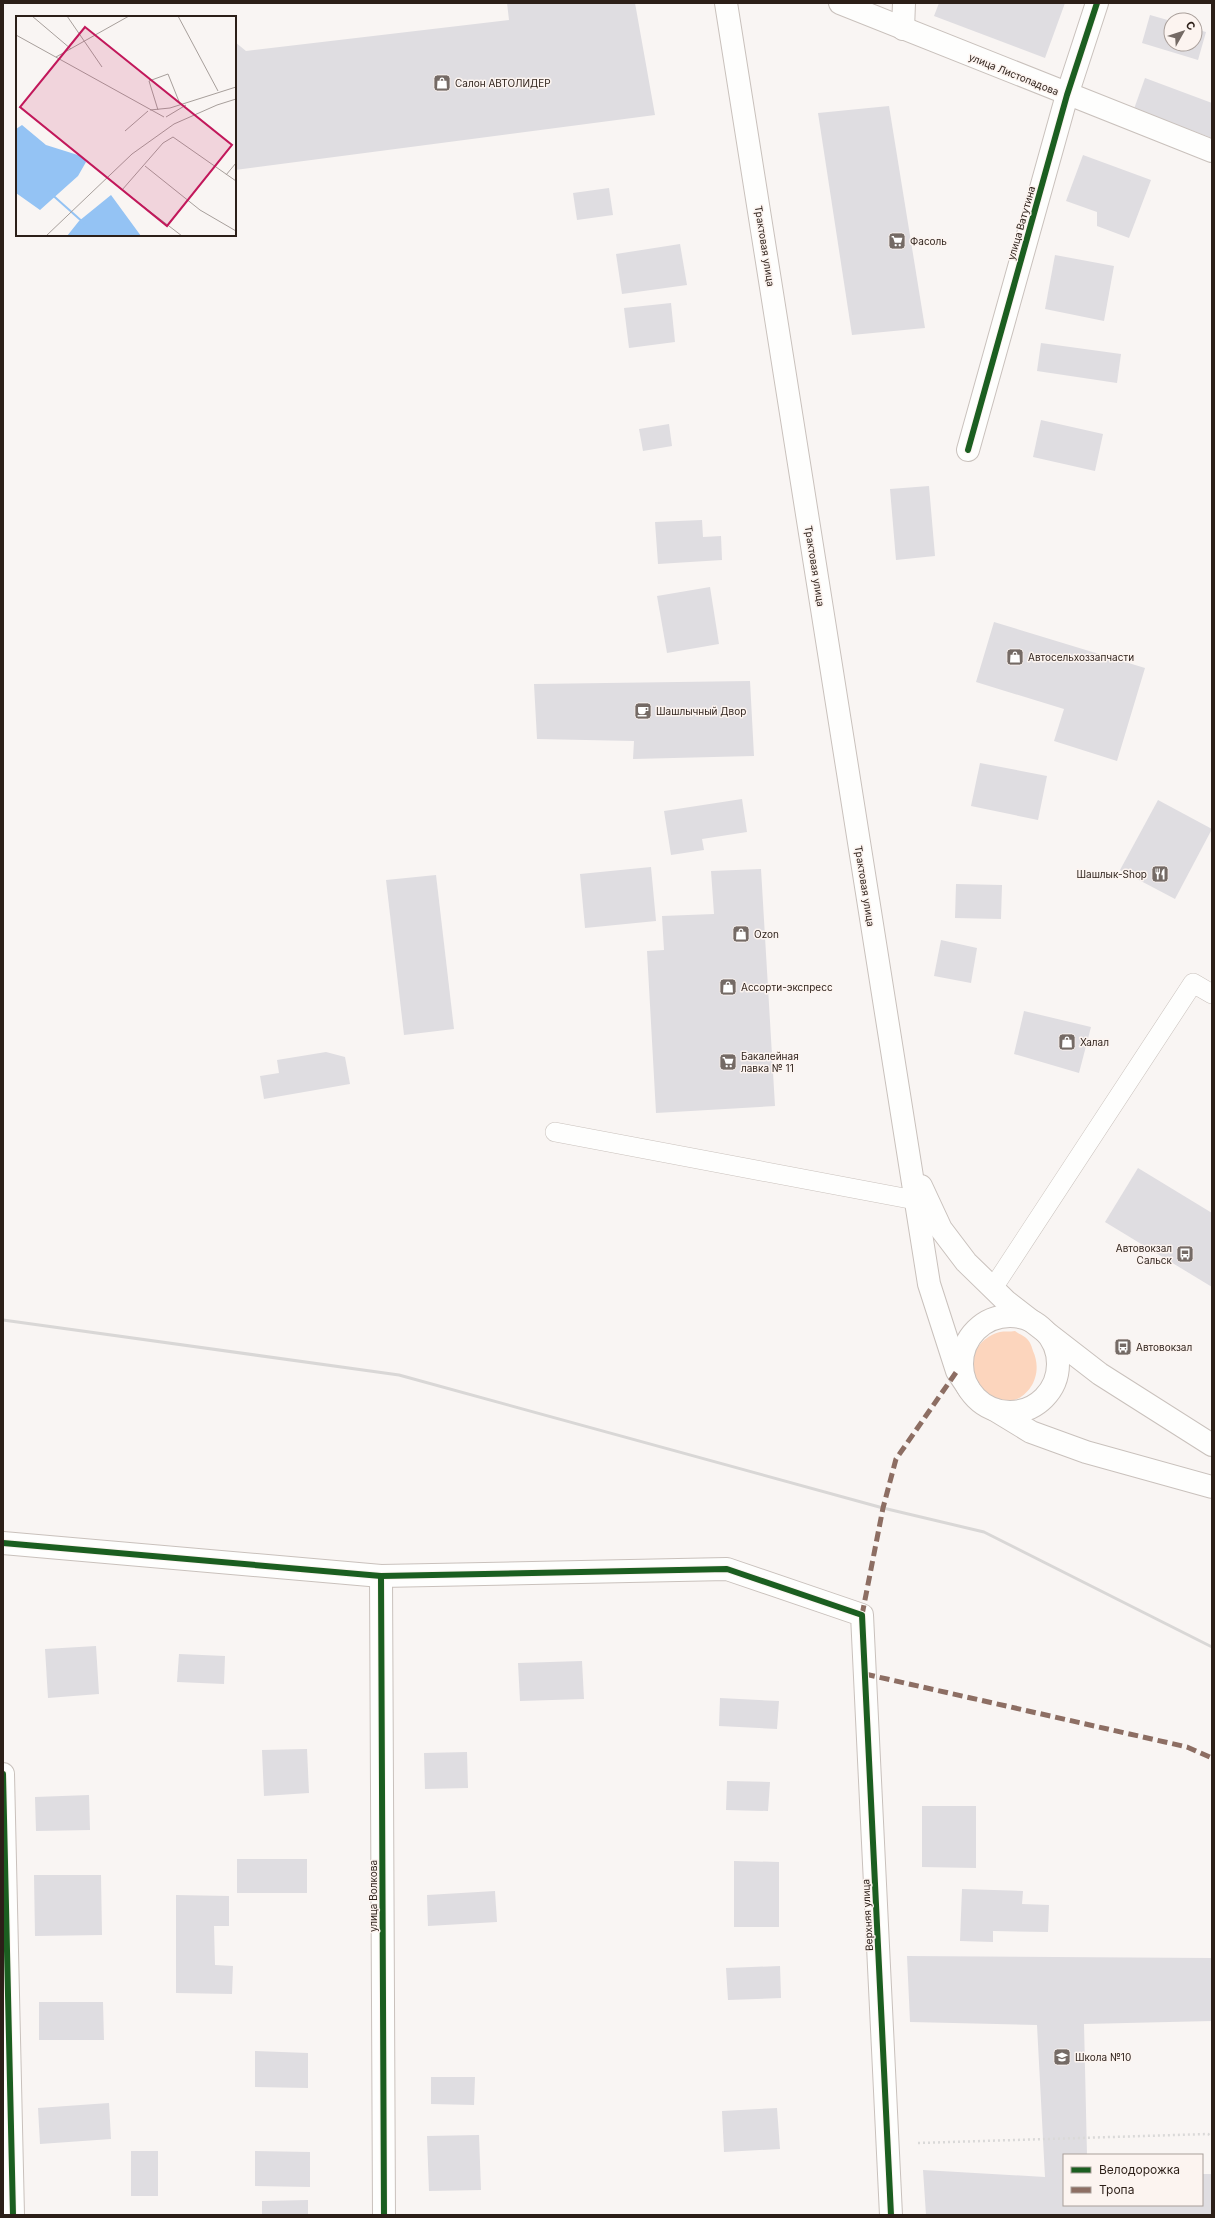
<svg xmlns="http://www.w3.org/2000/svg" width="1215" height="2218" font-family="Inter,sans-serif">
<style>
.green{fill:#fcd5bd}
.building{fill:#dfdde1}
.lines{fill:none;stroke-linecap:round;stroke-linejoin:round}
.service-casing{stroke:#c9c1bc;stroke-width:20}
.minor-casing{stroke:#c9c1bc;stroke-width:24}
.primary-casing{stroke:#c9c1bc;stroke-width:24}
.path{stroke:#dad9d8;stroke-width:2.5;stroke-dasharray:2 3;stroke-linecap:butt}
.service{stroke:#fefefd;stroke-width:19}
.minor{stroke:#fefefd;stroke-width:22}
.primary{stroke:#fefefd;stroke-width:22}
.rail{stroke:#d9d7d6;stroke-width:3}
.quiet{stroke:#8d6e63;stroke-width:5;stroke-dasharray:10 5;stroke-linecap:butt}
.cycleway-casing{stroke:#fcf4f0;stroke-width:8}
.cycleway{stroke:#1b5e20;stroke-width:6}
.labels{text-anchor:middle;dominant-baseline:central;stroke-width:3;stroke-linejoin:round;paint-order:stroke}
.street-label{font-size:10px;fill:#2c1f18;stroke:#fcf4f0}
.poi-label{font-size:10px;fill:#2c1f18;stroke:#fcf4f0;text-anchor:start}
.inset-river{fill:none;stroke:#94c3f4;stroke-width:2}
.inset-road{fill:none;stroke:#a79f9b;stroke-width:1}
.view{fill:#c2185b;fill-opacity:0.15;stroke:#c2185b;stroke-width:2}
.inset-edge{fill:none;stroke:#2c1f18;stroke-width:2}
</style>
<rect width="100%" height="100%" fill="#f9f5f3"/>
<!-- green -->
<path class="green" d="M 1015,1331 C 1019,1334 1025,1336 1028,1340 C 1030,1342 1032,1347 1033,1351 C 1051,1390 998,1429 973,1376 C 964,1358 982,1336 1000,1332 C 1004,1331 1010,1332 1015,1331 Z"/>
<!-- building -->
<g class="building">
<path d="M 507,3 L 635,3 L 655,115 L 235,170 L 235,42 L 246,51 L 509,20 Z"/>
<path d="M 939,3 L 1065,3 L 1045,58 L 934,16 Z"/>
<path d="M 1150,15 L 1171,21 L 1171,44 L 1195,44 L 1195,29 L 1206,32 L 1198,60 L 1142,43 Z"/>
<path d="M 1145,78 L 1212,103 L 1212,138 L 1134,109 Z"/>
<path d="M 889,106 L 925,328 L 852,335 L 818,113 Z"/>
<path d="M 1083,155 L 1151,180 L 1129,238 L 1097,226 L 1097,212 L 1066,201 Z"/>
<path d="M 609,188 L 613,215 L 577,220 L 573,193 Z"/>
<path d="M 680,244 L 687,285 L 622,294 L 616,254 Z"/>
<path d="M 1055,255 L 1114,266 L 1104,321 L 1045,309 Z"/>
<path d="M 671,303 L 675,342 L 629,348 L 624,308 Z"/>
<path d="M 1041,343 L 1121,354 L 1117,383 L 1037,371 Z"/>
<path d="M 1041,420 L 1103,434 L 1095,471 L 1033,457 Z"/>
<path d="M 669,424 L 672,446 L 643,451 L 639,429 Z"/>
<path d="M 929,486 L 935,556 L 896,560 L 890,489 Z"/>
<path d="M 702,520 L 703,537 L 721,536 L 722,560 L 658,564 L 655,522 Z"/>
<path d="M 710,587 L 719,644 L 667,653 L 657,596 Z"/>
<path d="M 994,622 L 1145,668 L 1117,761 L 1054,741 L 1064,709 L 976,682 Z"/>
<path d="M 750,681 L 754,756 L 633,759 L 634,741 L 537,739 L 534,684 Z"/>
<path d="M 980,763 L 1047,776 L 1038,820 L 971,806 Z"/>
<path d="M 742,799 L 747,832 L 702,839 L 704,850 L 671,855 L 664,811 Z"/>
<path d="M 1158,800 L 1212,829 L 1175,899 L 1120,870 Z"/>
<path d="M 651,867 L 656,921 L 585,928 L 580,874 Z"/>
<path d="M 761,869 L 775,1106 L 656,1113 L 647,951 L 664,950 L 662,916 L 714,914 L 711,871 Z"/>
<path d="M 436,875 L 454,1029 L 404,1035 L 386,880 Z"/>
<path d="M 956,884 L 1002,885 L 1001,919 L 955,918 Z"/>
<path d="M 941,940 L 977,948 L 971,983 L 934,976 Z"/>
<path d="M 1024,1011 L 1091,1027 L 1079,1073 L 1014,1054 Z"/>
<path d="M 326,1052 L 345,1057 L 350,1084 L 264,1099 L 260,1076 L 279,1073 L 277,1060 Z"/>
<path d="M 1138,1168 L 1212,1213 L 1212,1287 L 1105,1222 Z"/>
<path d="M 96,1646 L 99,1694 L 48,1698 L 45,1649 Z"/>
<path d="M 179,1654 L 225,1656 L 224,1684 L 177,1682 Z"/>
<path d="M 582,1661 L 584,1699 L 520,1701 L 518,1663 Z"/>
<path d="M 720,1698 L 779,1701 L 777,1729 L 719,1726 Z"/>
<path d="M 307,1749 L 309,1793 L 264,1796 L 262,1750 Z"/>
<path d="M 467,1752 L 468,1788 L 425,1789 L 424,1753 Z"/>
<path d="M 727,1781 L 770,1782 L 768,1811 L 726,1810 Z"/>
<path d="M 89,1795 L 90,1830 L 36,1831 L 35,1797 Z"/>
<path d="M 922,1806 L 976,1806 L 976,1868 L 922,1867 Z"/>
<rect x="237" y="1859" width="70" height="34"/>
<path d="M 734,1861 L 779,1862 L 779,1927 L 734,1927 Z"/>
<path d="M 34,1875 L 101,1875 L 102,1935 L 35,1936 Z"/>
<path d="M 962,1889 L 1023,1891 L 1022,1904 L 1049,1905 L 1048,1932 L 993,1931 L 993,1942 L 960,1941 Z"/>
<path d="M 495,1891 L 497,1922 L 428,1926 L 427,1895 Z"/>
<path d="M 176,1895 L 229,1896 L 229,1926 L 214,1926 L 215,1965 L 233,1966 L 232,1994 L 176,1993 Z"/>
<path d="M 907,1956 L 1212,1958 L 1212,2021 L 1084,2024 L 1087,2155 L 1064,2155 L 1064,2205 L 1202,2205 L 1202,2174 L 1212,2174 L 1212,2215 L 926,2215 L 923,2170 L 1045,2177 L 1037,2025 L 910,2022 Z"/>
<path d="M 780,1966 L 781,1998 L 728,2000 L 726,1968 Z"/>
<path d="M 39,2002 L 103,2002 L 104,2040 L 39,2040 Z"/>
<path d="M 255,2051 L 308,2053 L 308,2088 L 255,2087 Z"/>
<path d="M 431,2077 L 475,2077 L 474,2105 L 431,2104 Z"/>
<path d="M 109,2103 L 111,2139 L 40,2144 L 38,2108 Z"/>
<path d="M 777,2108 L 780,2149 L 724,2152 L 722,2111 Z"/>
<path d="M 479,2135 L 481,2190 L 429,2191 L 427,2136 Z"/>
<rect x="131" y="2151" width="27" height="45"/>
<path d="M 255,2151 L 310,2152 L 310,2187 L 255,2186 Z"/>
<path d="M 308,2200 L 308,2215 L 262,2215 L 262,2201 Z"/>
</g>
<g class="lines">
<!-- service casing -->
<g class="service-casing">
<g id="service">
<path d="M 555,1132 L 915,1200"/>
<path d="M 993,1288 L 1193,983 L 1212,994"/>
</g>
</g>
<!-- minor casing -->
<g class="minor-casing">
<g id="minor">
<path d="M 840,3 L 1212,151"/>
<path d="M 903,29 L 904,3"/>
<path d="M 968,450 L 1067,95 L 1097,3"/>
<path d="M 3,1543 L 381,1576 L 727,1569 L 862,1615 L 891,2215"/>
<path d="M 381,1576 L 384,2215"/>
<path d="M 3,1774 L 13,2215"/>
</g>
</g>
<!-- primary casing -->
<g class="primary-casing">
<g id="primary">
<path d="M 726,3 L 929,1284 L 957,1371 L 969,1389"/>
<path d="M 921,1186 L 941,1229 L 966,1262 L 1007,1302 L 1100,1374 L 1212,1445"/>
<circle cx="1010" cy="1364" r="48"/>
<path d="M 995,1410 L 1031,1432 L 1086,1452 L 1212,1487"/>
</g>
</g>
<!-- path -->
<path class="path" d="M 918,2143 L 1208,2134 L 1212,2137"/>
<!-- service -->
<use href="#service" class="service"/>
<!-- minor -->
<use href="#minor" class="minor"/>
<!-- primary -->
<use href="#primary" class="primary"/>
<!-- rail -->
<path class="rail" d="M 3,1320 L 399,1375 L 883,1508 L 984,1532 L 1212,1647"/>
<!-- quiet -->
<g class="quiet">
<path d="M 862,1615 L 883,1508 L 896,1459 L 957,1371"/>
<path d="M 865,1674 L 1187,1747 L 1212,1758"/>
</g>
<!-- cycleway casing -->
<g class="cycleway-casing">
<g id="cycleway">
<path d="M 968,450 L 1067,95 L 1097,3"/>
<path d="M 3,1543 L 381,1576 L 727,1569 L 862,1615 L 891,2215"/>
<path d="M 381,1576 L 384,2215"/>
<path d="M 3,1774 L 13,2215"/>
</g>
</g>
<!-- cycleway -->
<use href="#cycleway" class="cycleway"/>
</g>
<!-- icons -->
<defs>
<g id="shop-square" transform="scale(0.9)"><rect x="-9" y="-9" width="18" height="18" rx="4" fill="#746a65" stroke="#fcf4f0"/><path d="M-5-2.5h2.3a2.7 3.5 0 0 1 5.4 0H5L5.5 6h-11ZM-1.5-2.5h3a1.5 2.3 0 0 0-3 0Z" fill="#fff"/></g>
<g id="supermarket-square" transform="scale(0.9)"><rect x="-9" y="-9" width="18" height="18" rx="4" fill="#746a65" stroke="#fcf4f0"/><path d="M-6-5.5h2.5l.6 2H6L4.5 2H-2.5L-4.4-4H-6ZM-1.5 3.2a1.3 1.3 0 1 0 .1 0ZM3 3.2a1.3 1.3 0 1 0 .1 0Z" fill="#fff"/></g>
<g id="cafe-square" transform="scale(0.9)"><rect x="-9" y="-9" width="18" height="18" rx="4" fill="#746a65" stroke="#fcf4f0"/><path d="M-5.5-4.5H6V0H3Q3 3.5 0 3.5H-2.5Q-5.5 3.5-5.5 0ZM3-3.2v2h1.7v-2ZM-6 4.5H4V6H-6Z" fill="#fff"/></g>
<g id="restaurant-square" transform="scale(0.9)"><rect x="-9" y="-9" width="18" height="18" rx="4" fill="#746a65" stroke="#fcf4f0"/><path d="M-5-6h1v4h1v-4h1v4h1v-4h1v5L-1.5 .5V6h-2V.5L-5-1ZM5-6V6H3V1.5H1.5Q1.5-4 5-6Z" fill="#fff"/></g>
<g id="bus-square" transform="scale(0.9)"><rect x="-9" y="-9" width="18" height="18" rx="4" fill="#746a65" stroke="#fcf4f0"/><path d="M-5-6H5V4H4V6H2V4H-2V6H-4V4H-5ZM-3.5-4V0h7V-4ZM-3.5 1.2v1.5H-2V1.2ZM2 1.2v1.5H3.5V1.2Z" fill="#fff"/></g>
<g id="school-square" transform="scale(0.9)"><rect x="-9" y="-9" width="18" height="18" rx="4" fill="#746a65" stroke="#fcf4f0"/><path d="M0-5L7-2L0 1L-7-2ZM-4 1L0 2.5L4 1V4Q0 6-4 4Z" fill="#fff"/></g>
</defs>
<g fill-rule="evenodd">
<use href="#shop-square" x="442" y="83"/>
<use href="#supermarket-square" x="897" y="241"/>
<use href="#shop-square" x="1015" y="657"/>
<use href="#cafe-square" x="643" y="711"/>
<use href="#restaurant-square" x="1160" y="874"/>
<use href="#shop-square" x="741" y="934"/>
<use href="#shop-square" x="728" y="987"/>
<use href="#shop-square" x="1067" y="1042"/>
<use href="#supermarket-square" x="728" y="1062"/>
<use href="#bus-square" x="1185" y="1254"/>
<use href="#bus-square" x="1123" y="1347"/>
<use href="#school-square" x="1062" y="2057"/>
</g>
<g class="labels">
<!-- street labels -->
<g class="street-label">
<text transform="translate(1014 74) rotate(22)">улица Листопадова</text>
<text transform="translate(1021 223) rotate(-74)">улица Ватутина</text>
<text transform="translate(765 246) rotate(81)">Трактовая улица</text>
<text transform="translate(815 566) rotate(81)">Трактовая улица</text>
<text transform="translate(865 886) rotate(81)">Трактовая улица</text>
<text transform="translate(373 1896) rotate(-90)">улица Волкова</text>
<text transform="translate(867 1915) rotate(-93)">Верхняя улица</text>
</g>
<!-- poi labels -->
<g class="poi-label">
<text x="455" y="83">Салон АВТОЛИДЕР</text>
<text x="910" y="241">Фасоль</text>
<text x="1028" y="657">Автосельхоззапчасти</text>
<text x="656" y="711">Шашлычный Двор</text>
<text x="1147" y="874" text-anchor="end">Шашлык-Shop</text>
<text x="754" y="934">Ozon</text>
<text x="741" y="987">Ассорти-экспресс</text>
<text x="1080" y="1042">Халал</text>
<text x="741" y="1056">Бакалейная<tspan x="741" dy="12">лавка № 11</tspan></text>
<text x="1172" y="1248" text-anchor="end">Автовокзал<tspan x="1172" dy="12">Сальск</tspan></text>
<text x="1136" y="1347">Автовокзал</text>
<text x="1075" y="2057">Школа №10</text>
</g>
</g>
<!-- overview -->
<g transform="translate(16 16)">
<rect width="220" height="220" fill="#f9f5f3"/>
<path d="M 6,109 L 30,129 L 65,140 L 70,146 L 62,160 L 24,194 L 0,177 L 0,113 ZM 95,179 L 125,220 L 51,220 L 63,205 Z" fill="#94c3f4"/>
<path class="inset-river" d="M 32,175 L 69,208"/>
<path class="inset-road" d="M 16,0 L 55,33M 51,0 L 86,51M 162,0 L 202,75M 0,19 L 148,101M 40,41 L 113,0M 134,94 L 154,92 L 220,71M 142,94 L 133,65 L 152,58 L 164,88M 150,101 L 170,89M 109,115 L 132,95M 129,150 L 184,194 L 220,215M 210,159 L 220,147M 30,220 L 116,138 L 158,108 L 201,89 L 220,83M 166,220 L 106,174 L 147,127 L 157,121 L 220,165"/>
<path class="view" d="M 69,11 L 216,129 L 151,210 L 4,91 Z"/>
<rect width="220" height="220" class="inset-edge"/>
</g>
<!-- border -->
<rect width="1215" height="2218" fill="none" stroke="#2c1f18" stroke-width="8"/>
<!-- legend -->
<rect x="1063" y="2154" width="140" height="52" fill="#fcf4f0" stroke="#a99f9a"/>
<rect x="1071" y="2167" width="20" height="6" fill="#1b5e20" stroke="#a99f9a"/>
<text x="1099" y="2174" font-size="12" fill="#2c1f18">Велодорожка</text>
<rect x="1071" y="2187" width="20" height="6" fill="#8d6e63" stroke="#a99f9a"/>
<text x="1099" y="2194" font-size="12" fill="#2c1f18">Тропа</text>
<!-- north arrow -->
<g transform="translate(1183 32) rotate(51)"><circle r="19" fill="#fcf4f0" stroke="#a99f9a"/>
<path d="M0-3L7 15L0 10L-7 15Z" fill="#746a65"/>
<text y="-6" font-size="11" font-weight="bold" text-anchor="middle" fill="#2c1f18">С</text>
</g>
</svg>
